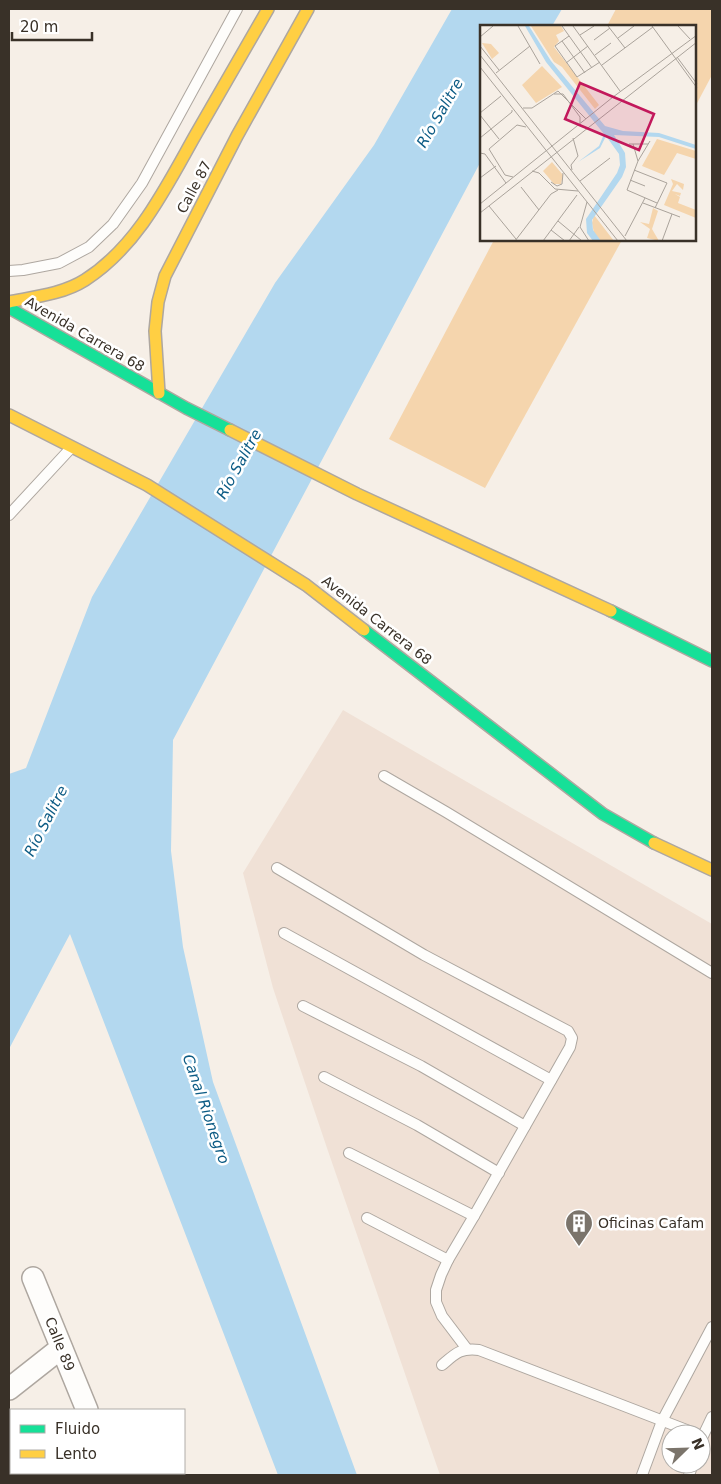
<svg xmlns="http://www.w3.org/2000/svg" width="721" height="1484" font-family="'DejaVu Sans',sans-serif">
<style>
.commercial{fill:#f0e1d6;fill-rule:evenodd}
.green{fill:#f5d5ad}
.water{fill:#b3d8ef}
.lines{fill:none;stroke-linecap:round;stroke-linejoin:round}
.lane-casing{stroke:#aea7a0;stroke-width:12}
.street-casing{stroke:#aea7a0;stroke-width:24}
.fast-casing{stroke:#aea7a0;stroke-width:14}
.slow-casing{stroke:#aea7a0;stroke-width:14}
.lane{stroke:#fefdfb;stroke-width:10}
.street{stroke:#fefdfb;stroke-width:21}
.fast{stroke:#16e098;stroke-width:11}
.slow{stroke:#ffcf43;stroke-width:11}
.labels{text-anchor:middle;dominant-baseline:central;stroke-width:5;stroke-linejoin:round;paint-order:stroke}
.street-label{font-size:14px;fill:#393128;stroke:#fff}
.poi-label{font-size:14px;fill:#393128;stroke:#fff;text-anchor:start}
.water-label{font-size:15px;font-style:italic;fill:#0d5c85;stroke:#fff}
.inset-road{fill:none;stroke:#aaa39b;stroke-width:1}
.view{fill:#c2185b;fill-opacity:0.15;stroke:#c2185b;stroke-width:2.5}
.inset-edge{fill:none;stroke:#393128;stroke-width:2.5}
</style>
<rect width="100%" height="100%" fill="#f6efe7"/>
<!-- commercial -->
<path class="commercial" d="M 343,710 L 712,924 L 712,1475 L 440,1475 L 328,1151 L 273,988 L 243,873 ZM 671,1434 L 701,1434 L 701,1464 L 671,1464 Z"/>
<!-- green -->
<g class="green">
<path d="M 616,9 L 712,9 L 712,75 L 695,107 L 695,26 L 607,26 Z"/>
<path d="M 494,240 L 622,240 L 485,488 L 389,439 Z"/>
</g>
<!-- water -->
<path class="water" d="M 452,9 L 562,9 L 552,26 L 481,26 L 481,161 L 173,740 L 171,851 L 183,947 L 213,1082 L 357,1475 L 278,1475 L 70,934 L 9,1049 L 9,774 L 26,768 L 92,597 L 275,283 L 374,145 Z"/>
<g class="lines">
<!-- lane casing -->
<g class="lane-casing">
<g id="lane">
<path d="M 9,271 L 23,270 L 59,263 L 89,247 L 113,224 L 142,183 L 237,9"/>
<path d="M 9,515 L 71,448"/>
<path d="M 384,776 L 446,812 L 712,973"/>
<path d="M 277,868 L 424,955 L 568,1031 L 572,1038 L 570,1047 L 474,1216 L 448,1260 L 441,1275 L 436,1290 L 436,1302 L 442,1316 L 467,1349"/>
<path d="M 284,933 L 551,1080"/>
<path d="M 303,1006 L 421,1066 L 525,1126"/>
<path d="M 324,1077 L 417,1125 L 499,1173"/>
<path d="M 349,1153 L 474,1216"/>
<path d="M 367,1218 L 448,1260"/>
<path d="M 442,1365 C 456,1353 460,1348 479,1350 L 697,1434"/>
<path d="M 701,1440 L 712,1417"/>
<path d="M 642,1475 L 662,1421 L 712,1327"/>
<path d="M 689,1475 L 693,1464"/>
</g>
</g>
<!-- street casing -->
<g class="street-casing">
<g id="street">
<path d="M 33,1278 L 87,1410"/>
<path d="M 9,1389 L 61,1348"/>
<path d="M 112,1473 L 113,1475"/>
</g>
</g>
<!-- fast casing -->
<g class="fast-casing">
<g id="fast">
<path d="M 9,308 L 186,408 L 230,430"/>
<path d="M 611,611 L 712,661"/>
<path d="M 364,630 L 603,814 L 654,843"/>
</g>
</g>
<!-- slow casing -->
<g class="slow-casing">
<g id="slow">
<path d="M 9,302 C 34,297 63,294 85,280 C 138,246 166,187 196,134 C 220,92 244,50 268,9"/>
<path d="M 159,393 L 155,331 L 158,302 L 165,276 L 237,136 L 308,9"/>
<path d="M 9,415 L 147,485 L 306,585 L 364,630"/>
<path d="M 230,430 L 357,494 L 611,611"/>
<path d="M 654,843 L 712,870"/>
</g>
</g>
<!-- lane -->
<use href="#lane" class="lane"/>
<!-- street -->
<use href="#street" class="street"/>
<!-- fast -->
<use href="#fast" class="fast"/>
<!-- slow -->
<use href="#slow" class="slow"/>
</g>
<!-- icons -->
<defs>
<g id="building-pin" transform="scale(1.4375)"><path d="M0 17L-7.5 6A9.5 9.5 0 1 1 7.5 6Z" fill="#7b746b" stroke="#fff"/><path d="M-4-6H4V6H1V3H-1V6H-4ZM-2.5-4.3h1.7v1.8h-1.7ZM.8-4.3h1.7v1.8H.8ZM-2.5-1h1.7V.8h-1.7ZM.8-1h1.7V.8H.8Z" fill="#fff"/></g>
</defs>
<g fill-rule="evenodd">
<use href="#building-pin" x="579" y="1223"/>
</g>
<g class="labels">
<!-- street labels -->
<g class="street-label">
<text transform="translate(194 187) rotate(-62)">Calle 87</text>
<text transform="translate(85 334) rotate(30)">Avenida Carrera 68</text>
<text transform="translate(377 620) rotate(38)">Avenida Carrera 68</text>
<text transform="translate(60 1344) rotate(68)">Calle 89</text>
</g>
<!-- poi labels -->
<g class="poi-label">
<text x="598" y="1223">Oficinas Cafam</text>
</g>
<!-- water labels -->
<g class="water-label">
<text transform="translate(440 113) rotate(-60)">Río Salitre</text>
<text transform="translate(239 464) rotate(-61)">Río Salitre</text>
<text transform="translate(46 821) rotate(-63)">Río Salitre</text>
<text transform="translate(206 1109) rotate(71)">Canal Rionegro</text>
</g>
</g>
<!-- overview -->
<g transform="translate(480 25)">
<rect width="216" height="216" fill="#f6efe7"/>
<path d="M 51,1 L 81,1 L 84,6 L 76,10 L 79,16 L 74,22 L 119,80 L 115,84 L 82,42 L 74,37 ZM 2,18 L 11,19 L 19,28 L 12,34 ZM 62,41 L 82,62 L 56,78 L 42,60 ZM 177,114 L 216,126 L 216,134 L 197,128 L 184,150 L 162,141 ZM 72,137 L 83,150 L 81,159 L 74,159 L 63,146 ZM 191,154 L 204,159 L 203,165 L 197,159 L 192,166 L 201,168 L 200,171 L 195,169 L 200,172 L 198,178 L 216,185 L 216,193 L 184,180 L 193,159 ZM 173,183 L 178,186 L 172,204 L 179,216 L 167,213 L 170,204 L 160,197 L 169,199 ZM 114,190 L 134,216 L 121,216 L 114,208 L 112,198 Z" fill="#f5d5ad"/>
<path d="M 45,1 L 49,1 L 71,36 L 125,101 L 143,106 L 179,108 L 216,120 L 216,124 L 179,112 L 134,110 L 145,128 L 146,142 L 142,152 L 112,195 L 113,205 L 121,216 L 113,216 L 107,208 L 106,194 L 137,148 L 140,140 L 139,129 L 126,111 L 120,123 L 98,137 L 119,121 L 124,109 L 66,37 Z" fill="#b3d8ef"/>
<path class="inset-road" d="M 38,1 L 60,39M 82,1 L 112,43M 93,1 L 140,66M 128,1 L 145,23M 172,1 L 217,63M 198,1 L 210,14M 100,10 L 114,1M 89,11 L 75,21 L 97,52 L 120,37M 0,12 L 13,1M 138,13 L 154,1M 114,15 L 130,3M 82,16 L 105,48M 0,21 L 19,45M 0,30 L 147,216M 115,30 L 131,18M 197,32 L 217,59M 86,38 L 108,21M 122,40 L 173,2M 0,42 L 138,216M 16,48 L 50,21M 74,69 L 83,69 L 100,92 L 100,98M 43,83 L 52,83 L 78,66 L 106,94M 0,88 L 21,71M 0,90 L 19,114M 0,113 L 32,87 L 32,85M 170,116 L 158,136 L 147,165 L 177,178M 149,119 L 168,119M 153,119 L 158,136M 0,128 L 5,129 L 26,158M 92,145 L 91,140 L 98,131 L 93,113M 154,145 L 187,158 L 175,183M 52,146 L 59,148 L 75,164 L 98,166M 33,152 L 25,150 L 9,124 L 37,100 L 46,102M 0,153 L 16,141M 150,155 L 165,161M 100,156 L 130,133M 71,157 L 77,161 L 82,159 L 83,148M 41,162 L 59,185M 107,177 L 100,202 L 109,216M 163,178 L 200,192M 0,179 L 133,72 L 217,10M 9,181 L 36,214M 0,188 L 217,17M 78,196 L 102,216M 71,205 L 85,216M 145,211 L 165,173M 35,216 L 71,169 L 78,165M 63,216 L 97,170M 89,216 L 99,202M 182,216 L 192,189"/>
<path class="view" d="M 100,58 L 174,89 L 159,125 L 85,94 Z"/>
<rect width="216" height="216" class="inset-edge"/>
</g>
<!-- border -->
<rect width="721" height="1484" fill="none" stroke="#393128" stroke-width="20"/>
<!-- legend -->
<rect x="10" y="1409" width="175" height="65" fill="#ffffff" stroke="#b0ada9"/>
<rect x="20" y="1425" width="25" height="8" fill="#16e098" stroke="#b0ada9"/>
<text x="55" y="1434" font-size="15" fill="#393128">Fluido</text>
<rect x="20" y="1450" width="25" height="8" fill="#ffcf43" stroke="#b0ada9"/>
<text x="55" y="1459" font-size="15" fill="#393128">Lento</text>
<!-- north arrow -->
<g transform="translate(686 1449) rotate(67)"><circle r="24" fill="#ffffff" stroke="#b0ada9"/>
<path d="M0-4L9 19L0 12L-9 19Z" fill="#7b746b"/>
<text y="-8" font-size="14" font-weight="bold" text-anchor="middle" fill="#393128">N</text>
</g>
<!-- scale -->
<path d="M12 32v8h80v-8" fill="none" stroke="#393128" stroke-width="2.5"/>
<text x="20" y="32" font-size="15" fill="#393128" stroke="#ffffff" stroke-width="4" paint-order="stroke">20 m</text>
</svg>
